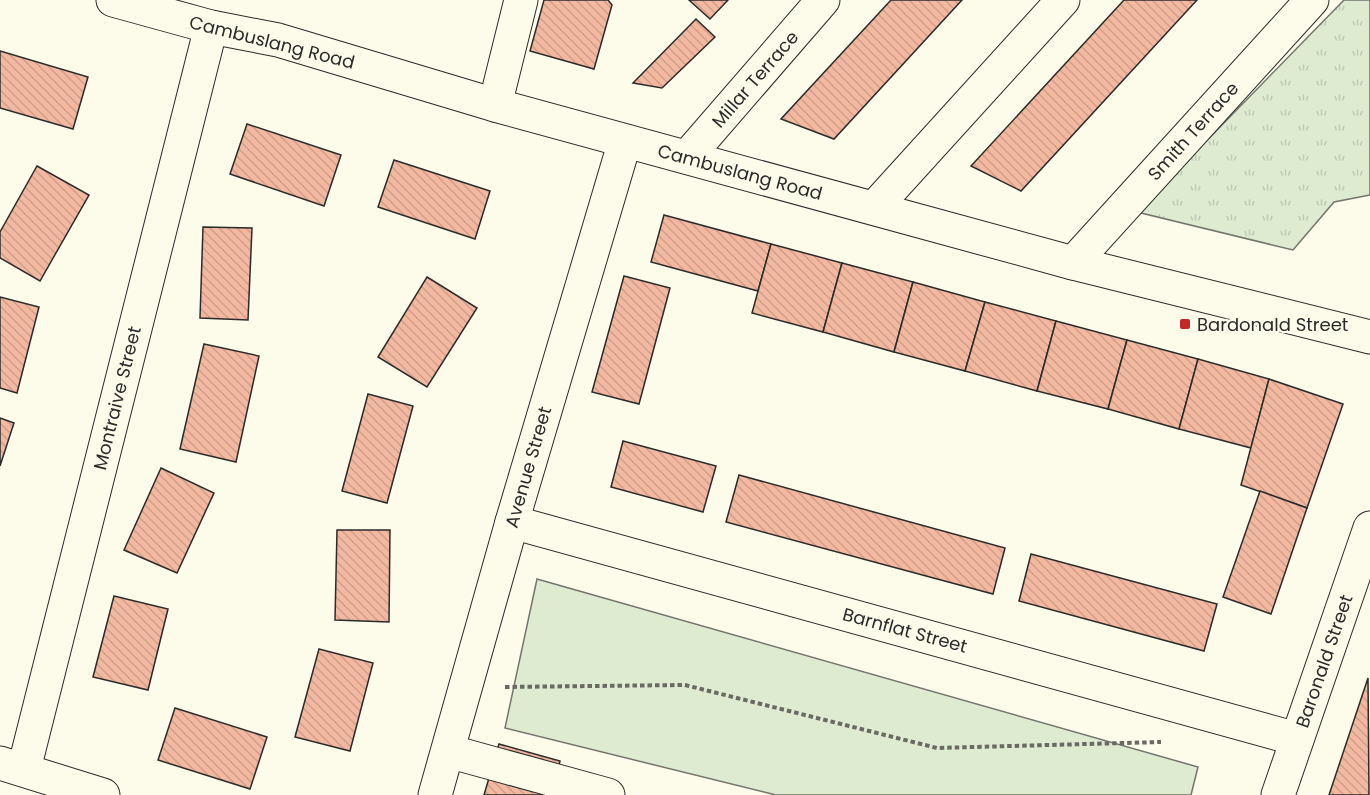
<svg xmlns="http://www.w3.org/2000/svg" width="1370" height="795" font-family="Poppins,sans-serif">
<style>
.grass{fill:url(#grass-tufts);stroke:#74746e;stroke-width:1.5}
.park{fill:#deebd1;stroke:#74746e;stroke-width:1.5}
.building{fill:url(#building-back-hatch);stroke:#2b2b2b;stroke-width:1.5}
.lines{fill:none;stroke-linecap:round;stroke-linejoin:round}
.minor-casing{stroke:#2b2b2b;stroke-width:35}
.major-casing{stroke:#2b2b2b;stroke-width:35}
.path{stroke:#6a6964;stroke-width:4;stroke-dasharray:4.5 3;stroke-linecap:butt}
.minor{stroke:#fdfbea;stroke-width:33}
.major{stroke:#fdfbea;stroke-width:33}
.poi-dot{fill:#c62828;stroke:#fdfbea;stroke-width:2}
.labels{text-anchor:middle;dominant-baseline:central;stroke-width:4.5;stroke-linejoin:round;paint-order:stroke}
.street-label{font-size:18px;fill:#2b2b2b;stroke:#fdfbea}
.poi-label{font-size:18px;fill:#2b2b2b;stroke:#fdfbea;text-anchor:start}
</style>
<defs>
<pattern id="grass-tufts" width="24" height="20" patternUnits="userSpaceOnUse" patternTransform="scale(1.5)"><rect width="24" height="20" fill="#deebd1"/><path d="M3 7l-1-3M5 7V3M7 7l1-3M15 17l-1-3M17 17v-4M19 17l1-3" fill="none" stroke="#bfcab4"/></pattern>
<pattern id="building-back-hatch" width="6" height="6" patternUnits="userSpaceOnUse" patternTransform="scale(1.5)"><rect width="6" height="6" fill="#f2b8a0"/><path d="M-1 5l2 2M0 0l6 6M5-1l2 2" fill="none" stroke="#d09e8a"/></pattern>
</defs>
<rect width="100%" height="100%" fill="#fdfbea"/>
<!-- grass -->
<path class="grass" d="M 1344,0 L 1370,0 L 1370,195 L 1334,202 L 1293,250 L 1137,212 Z"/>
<!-- park -->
<path class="park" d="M 537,579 L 1198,767 L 1191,795 L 776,795 L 505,728 Z"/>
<!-- building -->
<g class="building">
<path d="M 544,0 L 608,0 L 612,5 L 594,69 L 530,51 Z"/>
<path d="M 689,0 L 728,0 L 710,19 Z"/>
<path d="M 891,0 L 962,0 L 834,139 L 781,119 Z"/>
<path d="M 1124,0 L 1197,0 L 1021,191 L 971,166 Z"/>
<path d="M 696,19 L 715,37 L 662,88 L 633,83 Z"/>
<path d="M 0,51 L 88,77 L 73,129 L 0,108 Z"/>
<path d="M 247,124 L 341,155 L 324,206 L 230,174 Z"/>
<path d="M 394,160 L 490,191 L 475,239 L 378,207 Z"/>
<path d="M 37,166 L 89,195 L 40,281 L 0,258 L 0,232 Z"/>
<path d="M 664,215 L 771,244 L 758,291 L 651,262 Z"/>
<path d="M 203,227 L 252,228 L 248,320 L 200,318 Z"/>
<path d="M 771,244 L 842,263 L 823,332 L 752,313 Z"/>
<path d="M 842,263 L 913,282 L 894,352 L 823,332 Z"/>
<path d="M 624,276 L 670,288 L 639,404 L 592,392 Z"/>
<path d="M 427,277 L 477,308 L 427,387 L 378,357 Z"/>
<path d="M 913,282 L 985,302 L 965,371 L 894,352 Z"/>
<path d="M 0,297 L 39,307 L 17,393 L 0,388 Z"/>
<path d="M 985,302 L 1056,321 L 1037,391 L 965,371 Z"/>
<path d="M 1056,321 L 1127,340 L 1108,409 L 1037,391 Z"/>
<path d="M 1127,340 L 1198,359 L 1179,429 L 1108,409 Z"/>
<path d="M 204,344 L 259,356 L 236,462 L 180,449 Z"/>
<path d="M 1198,359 L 1269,379 L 1251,448 L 1179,429 Z"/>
<path d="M 1269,379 L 1343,404 L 1307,508 L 1241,485 Z"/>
<path d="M 368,394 L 413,406 L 387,503 L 342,491 Z"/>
<path d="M 0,418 L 14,423 L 0,466 Z"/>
<path d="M 623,441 L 716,466 L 703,512 L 611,487 Z"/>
<path d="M 161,468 L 214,493 L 177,573 L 124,550 Z"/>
<path d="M 739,475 L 1005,548 L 993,594 L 726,522 Z"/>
<path d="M 1260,491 L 1307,508 L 1271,614 L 1223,597 Z"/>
<path d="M 337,530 L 390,530 L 389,622 L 335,620 Z"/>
<path d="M 1031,554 L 1217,604 L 1204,651 L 1019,601 Z"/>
<path d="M 114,596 L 168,609 L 148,690 L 93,677 Z"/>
<path d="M 319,649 L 373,663 L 350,751 L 295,737 Z"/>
<path d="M 1368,678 L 1369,795 L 1329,795 Z"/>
<path d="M 175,708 L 267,737 L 250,789 L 158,760 Z"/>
<path d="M 499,744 L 560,761 L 551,795 L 484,795 Z"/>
</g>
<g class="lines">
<!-- minor casing -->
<g class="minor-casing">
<g id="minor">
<path d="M 495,105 L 521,0"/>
<path d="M 687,157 L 823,0"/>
<path d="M 874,208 L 1063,0"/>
<path d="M 1073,263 L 1312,0"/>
<path d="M 512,522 L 1297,739"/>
<path d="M 448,751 L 608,795"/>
<path d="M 0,763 L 103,795"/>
<path d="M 24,769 L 211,27"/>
<path d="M 435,795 L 512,522 L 625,141"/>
<path d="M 1278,795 L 1370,528"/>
</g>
</g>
<!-- major casing -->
<g class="major-casing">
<path id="major" d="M 113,0 L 211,27 L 278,40 L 495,105 L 1073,263 L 1370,337"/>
</g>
<!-- path -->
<path class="path" d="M 505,687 L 685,685 L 937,748 L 1161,742"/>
<!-- minor -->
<use href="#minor" class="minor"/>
<!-- major -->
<use href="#major" class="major"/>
</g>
<!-- markers -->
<rect class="poi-dot" x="1179" y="318" width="12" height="12" rx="3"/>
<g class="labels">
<!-- street labels -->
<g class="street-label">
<text transform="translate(272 42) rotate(14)">Cambuslang Road</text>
<text transform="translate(755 79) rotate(-49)">Millar Terrace</text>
<text transform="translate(1193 131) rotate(-48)">Smith Terrace</text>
<text transform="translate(740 172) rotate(15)">Cambuslang Road</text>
<text transform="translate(117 398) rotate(-76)">Montraive Street</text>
<text transform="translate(528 467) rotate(-74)">Avenue Street</text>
<text transform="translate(905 630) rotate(15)">Barnflat Street</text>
<text transform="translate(1324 661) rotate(-71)">Baronald Street</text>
</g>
<!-- poi labels -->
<g class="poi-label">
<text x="1197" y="324">Bardonald Street</text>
</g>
</g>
</svg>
